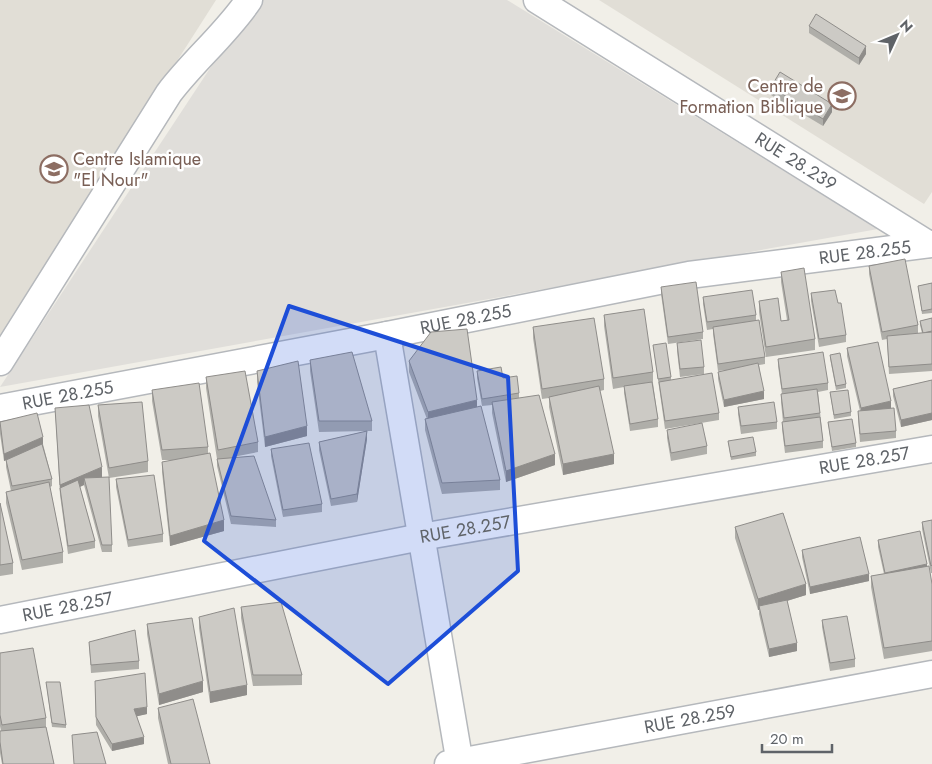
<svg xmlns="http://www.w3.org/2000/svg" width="932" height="764" font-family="Jost,sans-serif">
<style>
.industrial{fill:#e0deda}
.education{fill:#e1ded6}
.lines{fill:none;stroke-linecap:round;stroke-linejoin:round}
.minor-casing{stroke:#b5b8bc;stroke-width:29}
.minor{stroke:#fff;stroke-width:26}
.wall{fill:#afaea9}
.shaded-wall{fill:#8f8d8a}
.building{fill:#cccac5;stroke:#8f8d8a}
.marked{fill:#1d4ed8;fill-opacity:0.2;stroke:#1d4ed8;stroke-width:4;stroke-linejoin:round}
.labels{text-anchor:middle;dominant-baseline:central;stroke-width:5;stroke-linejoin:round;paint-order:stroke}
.education-label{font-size:18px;fill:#785e54;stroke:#fff;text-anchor:end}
.street-label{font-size:18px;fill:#5f6368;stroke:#fff}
</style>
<rect width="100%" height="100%" fill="#f1efe8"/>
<!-- industrial -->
<path class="industrial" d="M 255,0 L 507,0 L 878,229 L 0,387 Z"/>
<!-- education -->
<g class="education">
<path d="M 0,0 L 216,0 L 0,338 Z"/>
<path d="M 599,0 L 932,0 L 932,192 L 924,204 Z"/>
</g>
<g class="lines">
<!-- minor casing -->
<g class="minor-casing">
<g id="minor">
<path id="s1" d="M 537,0 L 928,244"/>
<path d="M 387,335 L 460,764"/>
<path d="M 0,362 L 169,93 C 193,61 226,34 249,0"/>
<path id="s2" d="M 0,408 L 387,335 L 689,275 L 932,244"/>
<path id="s3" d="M 0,620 L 421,537 L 932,449"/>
<path id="s4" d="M 448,764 L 932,674"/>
</g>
</g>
<!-- minor -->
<use href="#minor" class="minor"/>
</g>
<!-- wall -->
<g class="wall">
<path d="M 809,26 L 866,54 L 859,65 L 809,33 Z"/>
<path d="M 771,87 L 832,112 L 823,126 L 771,95 Z"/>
<path d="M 869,266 L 918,325 L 918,333 L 914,334 L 922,333 L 920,325 L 920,321 L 932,318 L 932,371 L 889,374 L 887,339 L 882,340 L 869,274 Z"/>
<path d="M 781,272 L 815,339 L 815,350 L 766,357 L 759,312 L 759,301 L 781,321 L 787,320 L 781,282 Z"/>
<path d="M 932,283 L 932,313 L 922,314 L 918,286 Z"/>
<path d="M 661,287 L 703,332 L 703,339 L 668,344 L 661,294 Z"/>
<path d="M 811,293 L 838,303 L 846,335 L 846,342 L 819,347 L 811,301 Z"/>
<path d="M 703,297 L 756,315 L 756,321 L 765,357 L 765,364 L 759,365 L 764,399 L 724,407 L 718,379 L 718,372 L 726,370 L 718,371 L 713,334 L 713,329 L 707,330 L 703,304 Z"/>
<path d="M 604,315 L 653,372 L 653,383 L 658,419 L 658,427 L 630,431 L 624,393 L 624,387 L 613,389 L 604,326 Z"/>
<path d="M 533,327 L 604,379 L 604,390 L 600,391 L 614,464 L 563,475 L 549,407 L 549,398 L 542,399 L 533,338 Z"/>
<path d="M 677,343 L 704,367 L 704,374 L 680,377 L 677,351 Z"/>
<path d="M 653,345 L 671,377 L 671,380 L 719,413 L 719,420 L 665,429 Z"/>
<path d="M 847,348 L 891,408 L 896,431 L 896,438 L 860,442 L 858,419 L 858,411 L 860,411 L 847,356 Z"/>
<path d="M 830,355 L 846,384 L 846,388 L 836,390 L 830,358 Z"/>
<path d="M 778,359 L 828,383 L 828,390 L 818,392 L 823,441 L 823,448 L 785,453 L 782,429 L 782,422 L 783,422 L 781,402 L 781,394 L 782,394 L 778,366 Z"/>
<path d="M 310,360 L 372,421 L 372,431 L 367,431 L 367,439 L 357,502 L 331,506 L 319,450 L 319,442 L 367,431 L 319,432 L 310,371 Z"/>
<path d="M 409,361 L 477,407 L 500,480 L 500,490 L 442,494 L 425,430 L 425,419 L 427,419 L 409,372 Z"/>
<path d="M 257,371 L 307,436 L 265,447 L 257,382 Z"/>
<path d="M 477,371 L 503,378 L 519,393 L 519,398 L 555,465 L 506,482 L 492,413 L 492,405 L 482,406 L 477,378 Z"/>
<path d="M 206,377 L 258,442 L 258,452 L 233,457 L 276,520 L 276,527 L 231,524 L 217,466 L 217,459 L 206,388 Z"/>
<path d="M 932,380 L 932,420 L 901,427 L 893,396 L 893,389 Z"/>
<path d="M 152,390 L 208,447 L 208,454 L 224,531 L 170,546 L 162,472 L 162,462 L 173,460 L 162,460 L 152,401 Z"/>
<path d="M 830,392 L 851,412 L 851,416 L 834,419 Z"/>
<path d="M 98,405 L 148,461 L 148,472 L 109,478 L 98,416 Z"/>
<path d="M 738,407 L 777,422 L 777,429 L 741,434 L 738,414 Z"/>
<path d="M 55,408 L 102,478 L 112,545 L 112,552 L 102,552 L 84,485 L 80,487 L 95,541 L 95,548 L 68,554 L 60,495 Z"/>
<path d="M 0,422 L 43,444 L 52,479 L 52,486 L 50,487 L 63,552 L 63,563 L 22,570 L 6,503 L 6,492 L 11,491 L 6,467 L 6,460 L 4,461 L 0,434 Z"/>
<path d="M 828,422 L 856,443 L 856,447 L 832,451 Z"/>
<path d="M 667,430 L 707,446 L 707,454 L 671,461 L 667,438 Z"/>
<path d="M 728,441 L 756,452 L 756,456 L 731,460 Z"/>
<path d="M 271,449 L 322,504 L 322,512 L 283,517 L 271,456 Z"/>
<path d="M 116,479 L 163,534 L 163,542 L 128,547 L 116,487 Z"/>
<path d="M 0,503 L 13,563 L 13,574 L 0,576 Z"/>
<path d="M 932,520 L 932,573 L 931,573 L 922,529 L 922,522 Z"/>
<path d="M 735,527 L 806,595 L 787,601 L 797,651 L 769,657 L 759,614 L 759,610 L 758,610 L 735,538 Z"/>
<path d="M 878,540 L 927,566 L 932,584 L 932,651 L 884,659 L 871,587 L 871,576 L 884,574 L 878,547 Z"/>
<path d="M 802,550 L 869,581 L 810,594 L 802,557 Z"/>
<path d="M 241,607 L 302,675 L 302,685 L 253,686 L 241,618 Z"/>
<path d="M 199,617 L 247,695 L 210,703 L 199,628 Z"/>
<path d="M 822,620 L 855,659 L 855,667 L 830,671 L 822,627 Z"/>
<path d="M 147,624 L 203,692 L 159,705 L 147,634 Z"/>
<path d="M 89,642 L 139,661 L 139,669 L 91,673 Z"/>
<path d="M 0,653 L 46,718 L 46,727 L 54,764 L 2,764 L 0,753 L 0,731 L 1,731 L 0,726 Z"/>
<path d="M 46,682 L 66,725 L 66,728 L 52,727 Z"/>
<path d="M 95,688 L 147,714 L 137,716 L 144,744 L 112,751 L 96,725 Z"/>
<path d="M 158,708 L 210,764 L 168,764 L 158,718 Z"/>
</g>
<!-- shaded-wall -->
<g class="shaded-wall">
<path d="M 866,46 L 866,54 L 859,65 L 859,58 Z"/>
<path d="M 832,104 L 832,112 L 823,126 L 823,119 Z"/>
<path d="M 764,391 L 764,399 L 724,407 L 724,400 Z"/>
<path d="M 477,400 L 477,410 L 428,422 L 428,412 Z"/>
<path d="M 891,401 L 891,409 L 861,416 L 861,408 Z"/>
<path d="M 932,413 L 932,420 L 901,427 L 901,420 Z"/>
<path d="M 307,426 L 307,436 L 265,447 L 265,437 Z"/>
<path d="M 367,431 L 367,439 L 357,502 L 357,494 Z"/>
<path d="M 43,437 L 43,444 L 4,461 L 4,454 Z"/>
<path d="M 555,454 L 555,465 L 506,482 L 506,471 Z"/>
<path d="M 614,454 L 614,464 L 563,475 L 563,464 Z"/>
<path d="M 102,467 L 102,478 L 84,478 L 84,485 L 61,495 L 60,488 L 60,495 L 60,485 Z"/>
<path d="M 224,520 L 224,531 L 170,546 L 170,536 Z"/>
<path d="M 927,564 L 927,572 L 885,573 Z"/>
<path d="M 869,574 L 869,581 L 810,594 L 810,587 Z"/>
<path d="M 806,584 L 806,595 L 760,609 L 759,606 L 759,610 L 758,610 L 758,599 Z"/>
<path d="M 797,643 L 797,651 L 769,657 L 769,649 Z"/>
<path d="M 203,681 L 203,692 L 159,705 L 159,694 Z"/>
<path d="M 247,685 L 247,695 L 210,703 L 210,692 Z"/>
<path d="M 147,707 L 147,714 L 134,717 L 134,709 Z"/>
<path d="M 144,737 L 144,744 L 112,751 L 112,744 Z"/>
</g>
<!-- building -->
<g class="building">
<path d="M 816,14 L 866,46 L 859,58 L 809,26 Z"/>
<path d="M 780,72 L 832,104 L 823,119 L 771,87 Z"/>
<path d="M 905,259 L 918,325 L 882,332 L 869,266 Z"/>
<path d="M 804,268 L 815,339 L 766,347 L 759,301 L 778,298 L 781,321 L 789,320 L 781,272 Z"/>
<path d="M 696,282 L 703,332 L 668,337 L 661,287 Z"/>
<path d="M 932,283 L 932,309 L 922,311 L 918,286 Z"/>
<path d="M 752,290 L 756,315 L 707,322 L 703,297 Z"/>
<path d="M 835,290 L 838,303 L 841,303 L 846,335 L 819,339 L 811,293 Z"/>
<path d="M 644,309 L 653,372 L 613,378 L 604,315 Z"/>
<path d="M 594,318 L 604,379 L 542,389 L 533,327 Z"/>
<path d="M 932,318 L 932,331 L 923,333 L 920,321 Z"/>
<path d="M 759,320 L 765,357 L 718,364 L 713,327 Z"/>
<path d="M 467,329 L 477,400 L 428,412 L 409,361 L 431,332 Z"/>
<path d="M 932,332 L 932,364 L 889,367 L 887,336 Z"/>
<path d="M 701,340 L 704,367 L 680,369 L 677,343 Z"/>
<path d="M 878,342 L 891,401 L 861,408 L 847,348 Z"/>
<path d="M 666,343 L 671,377 L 658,379 L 653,345 Z"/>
<path d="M 352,352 L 372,421 L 319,421 L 310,360 Z"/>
<path d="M 823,352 L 828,383 L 782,389 L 778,359 Z"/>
<path d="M 840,353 L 846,384 L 836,386 L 830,355 Z"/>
<path d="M 298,361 L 307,426 L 265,437 L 257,371 Z"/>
<path d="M 758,363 L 764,391 L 724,400 L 718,372 Z"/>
<path d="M 501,367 L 503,378 L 517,376 L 519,393 L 482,399 L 477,371 Z"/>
<path d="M 245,371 L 258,442 L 218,450 L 206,377 Z"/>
<path d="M 712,373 L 719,413 L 665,421 L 659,382 Z"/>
<path d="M 932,380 L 932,413 L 901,420 L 893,389 Z"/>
<path d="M 652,382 L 658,419 L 630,424 L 624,386 Z"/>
<path d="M 199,383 L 208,447 L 162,450 L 152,390 Z"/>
<path d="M 599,386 L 614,454 L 563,464 L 549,397 Z"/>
<path d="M 817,389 L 820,413 L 784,418 L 781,394 Z"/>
<path d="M 848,390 L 851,412 L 834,415 L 830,392 Z"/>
<path d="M 539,395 L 555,454 L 506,471 L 492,402 Z"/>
<path d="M 142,402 L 148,461 L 109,468 L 98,405 Z"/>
<path d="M 774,402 L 777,422 L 741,426 L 738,407 Z"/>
<path d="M 89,405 L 102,467 L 60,485 L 55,408 Z"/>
<path d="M 481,406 L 500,480 L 442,483 L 425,419 Z"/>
<path d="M 894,408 L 896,431 L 860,434 L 858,411 Z"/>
<path d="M 37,413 L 43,437 L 4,454 L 0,422 Z"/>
<path d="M 820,417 L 823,441 L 785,446 L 782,422 Z"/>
<path d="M 852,419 L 856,443 L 832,447 L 828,422 Z"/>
<path d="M 702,423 L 707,446 L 671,453 L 667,430 Z"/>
<path d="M 367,431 L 357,494 L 331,499 L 319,442 Z"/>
<path d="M 753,437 L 756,452 L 731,457 L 728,441 Z"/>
<path d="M 309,443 L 322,504 L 283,510 L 271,449 Z"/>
<path d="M 42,444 L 52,479 L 12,486 L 6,460 Z"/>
<path d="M 210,453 L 224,520 L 170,536 L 162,462 Z"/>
<path d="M 254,456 L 276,520 L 231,516 L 217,459 Z"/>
<path d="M 154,475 L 163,534 L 128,540 L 116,479 Z"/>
<path d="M 109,477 L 112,545 L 102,545 L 84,478 Z"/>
<path d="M 78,480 L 95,541 L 68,546 L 60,488 Z"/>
<path d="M 49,482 L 63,552 L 22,560 L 6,492 Z"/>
<path d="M 0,503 L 13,563 L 0,565 Z"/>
<path d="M 783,513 L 806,584 L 758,599 L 735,527 Z"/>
<path d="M 932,520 L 932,565 L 931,566 L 922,522 Z"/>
<path d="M 920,531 L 927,564 L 885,573 L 878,540 Z"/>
<path d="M 860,537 L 869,574 L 810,587 L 802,550 Z"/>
<path d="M 929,566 L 932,584 L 932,641 L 884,648 L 871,576 Z"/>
<path d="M 787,600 L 797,643 L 769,649 L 759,606 Z"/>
<path d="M 281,602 L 302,675 L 253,675 L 241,607 Z"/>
<path d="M 234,608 L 247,685 L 210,692 L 199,617 Z"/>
<path d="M 847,616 L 855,659 L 830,663 L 822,620 Z"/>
<path d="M 192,618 L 203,681 L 159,694 L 147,624 Z"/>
<path d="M 135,630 L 139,661 L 91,665 L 89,642 Z"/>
<path d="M 33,648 L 46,718 L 2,725 L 0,715 L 0,653 Z"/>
<path d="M 145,673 L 147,707 L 134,709 L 144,737 L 112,744 L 96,717 L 95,681 Z"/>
<path d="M 46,682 L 60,682 L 66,725 L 52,723 Z"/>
<path d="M 193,699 L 210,764 L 171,764 L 158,708 Z"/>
<path d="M 46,727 L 54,764 L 3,764 L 0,742 L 0,731 Z"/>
<path d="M 97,732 L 106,764 L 74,764 L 72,735 Z"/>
</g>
<!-- marked area -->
<path class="marked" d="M 289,306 L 508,377 L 518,571 L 388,684 L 204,541 Z"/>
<!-- icons -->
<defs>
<g id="school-ring" transform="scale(1.4375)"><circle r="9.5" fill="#fff" stroke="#8d6e63" stroke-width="1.5"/><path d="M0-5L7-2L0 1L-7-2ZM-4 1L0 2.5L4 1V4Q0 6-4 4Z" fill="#8d6e63"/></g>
</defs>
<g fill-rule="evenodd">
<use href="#school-ring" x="842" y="96"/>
<use href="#school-ring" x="54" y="169"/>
</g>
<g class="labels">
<!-- education labels -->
<g class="education-label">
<text x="823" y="86">Centre de<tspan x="823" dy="21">Formation Biblique</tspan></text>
<text x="73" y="159" text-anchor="start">Centre Islamique<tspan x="73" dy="21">"El Nour"</tspan></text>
</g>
<!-- street labels -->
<g class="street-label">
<text stroke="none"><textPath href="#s1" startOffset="305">RUE 28.239</textPath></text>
<text stroke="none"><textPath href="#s2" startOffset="879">RUE 28.255</textPath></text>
<text stroke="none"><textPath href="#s2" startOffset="474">RUE 28.255</textPath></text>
<text stroke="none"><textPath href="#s2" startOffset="69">RUE 28.255</textPath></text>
<text stroke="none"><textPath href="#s3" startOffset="879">RUE 28.257</textPath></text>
<text stroke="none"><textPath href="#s3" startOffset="474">RUE 28.257</textPath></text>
<text stroke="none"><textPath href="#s3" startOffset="69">RUE 28.257</textPath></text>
<text stroke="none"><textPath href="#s4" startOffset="246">RUE 28.259</textPath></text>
</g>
</g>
<!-- north arrow -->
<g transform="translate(897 35) rotate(46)" stroke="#ffffff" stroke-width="4" paint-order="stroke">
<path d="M0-4L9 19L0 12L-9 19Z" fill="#5f6368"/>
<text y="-8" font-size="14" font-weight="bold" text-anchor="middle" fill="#5f6368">N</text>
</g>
<!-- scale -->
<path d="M762 744v8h70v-8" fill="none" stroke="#5f6368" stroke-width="2.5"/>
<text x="770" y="744" font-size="15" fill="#5f6368" stroke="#ffffff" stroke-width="4" paint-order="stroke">20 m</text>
</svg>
